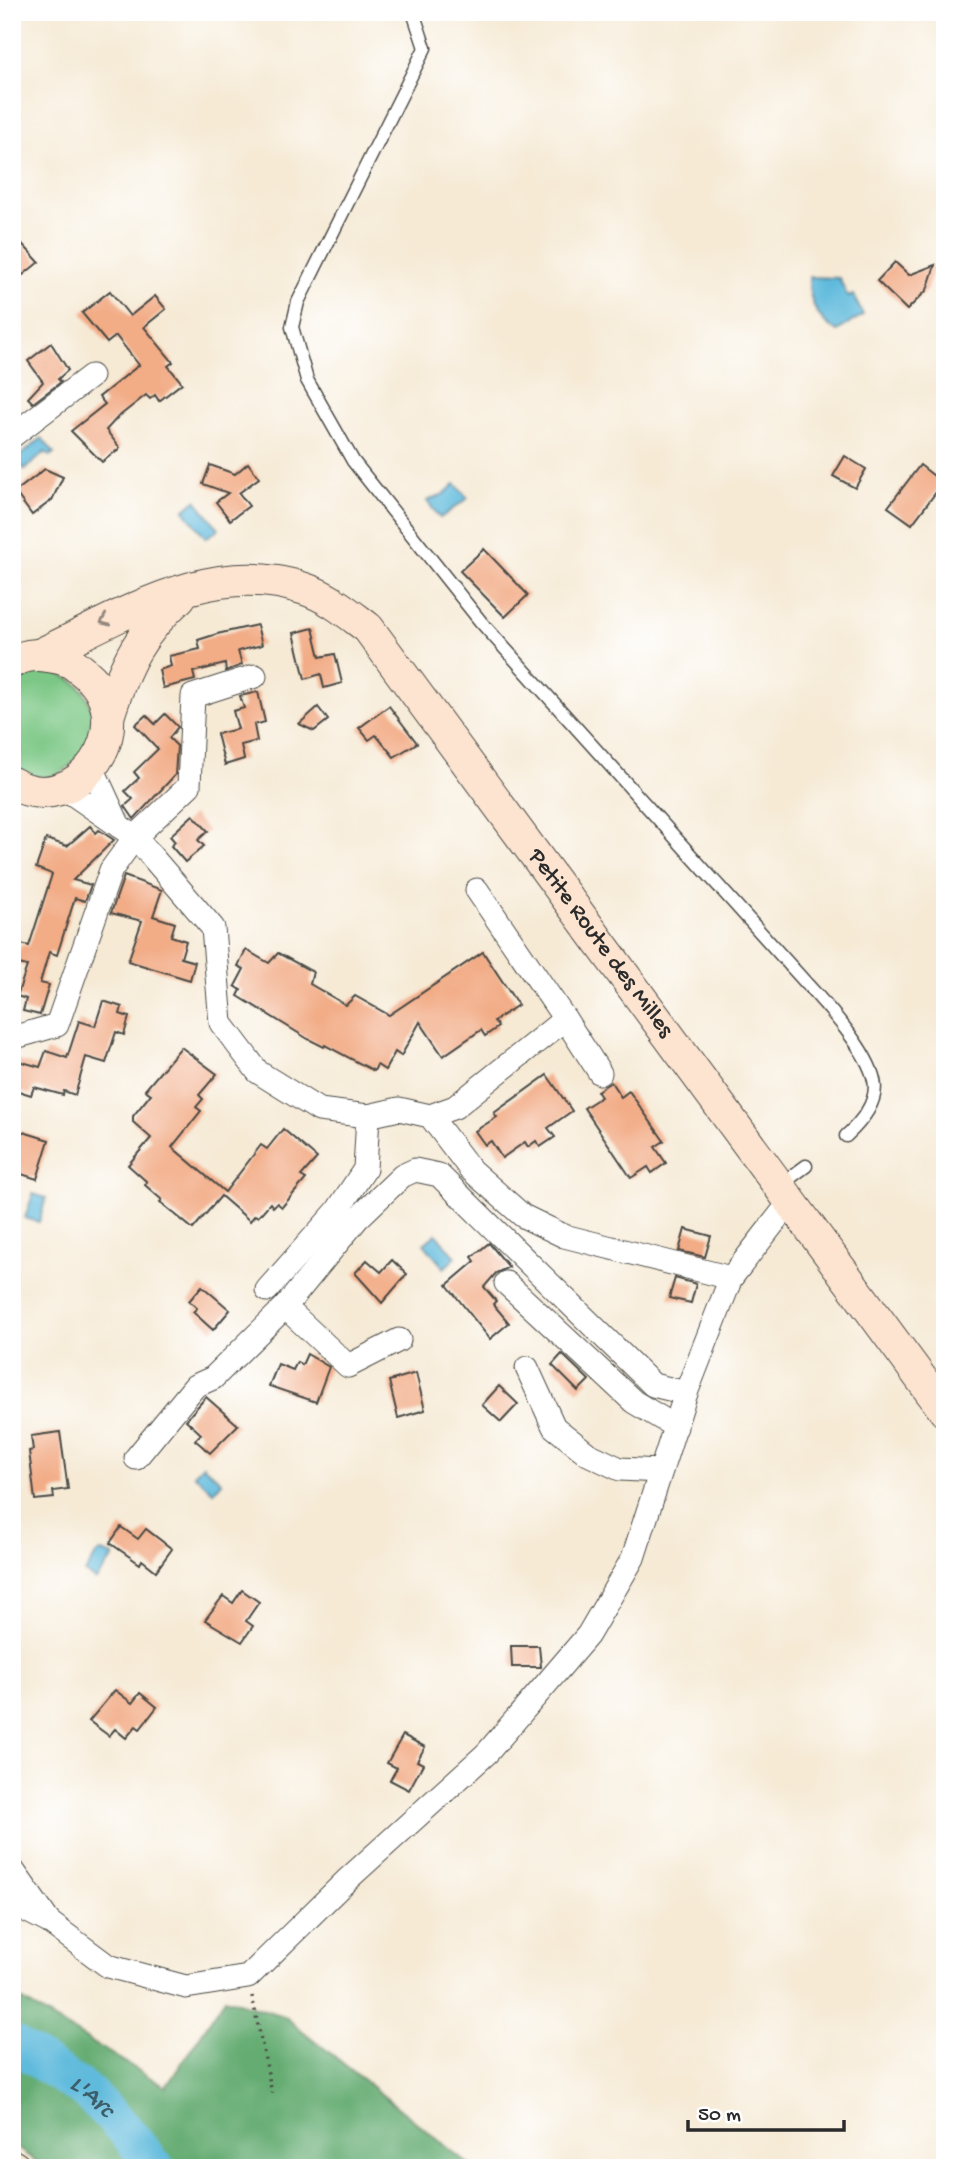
<svg xmlns="http://www.w3.org/2000/svg" width="957" height="2180" font-family="'Gochi Hand',sans-serif">
<style>
.green{fill:#7cc785;stroke:#547958;stroke-width:2}
.forest{fill:#65ac72;stroke:#486c4e;stroke-width:2}
.water{fill:#5fbadc;stroke:#457284;stroke-width:2}
.lines{fill:none;stroke-linecap:round;stroke-linejoin:round}
.river{stroke:#5fbadc;stroke-width:37}
.building{fill:#f2ac86}
.service-casing{stroke:#494844;stroke-width:15}
.minor-casing{stroke:#494844;stroke-width:25}
.secondary-casing{stroke:#494844;stroke-width:34}
.path{stroke:#494844;stroke-width:3.5;stroke-dasharray:2 5;stroke-linecap:butt}
.service{stroke:#fff;stroke-width:12}
.minor{stroke:#fff;stroke-width:23}
.secondary{stroke:#fde4d0;stroke-width:32}
.oneway{stroke:#94887e}
.labels{text-anchor:middle;dominant-baseline:central;stroke-width:5;stroke-linejoin:round;paint-order:stroke}
.street-label{font-size:24px;fill:#2b2b2b;stroke:#fff}
.water-label{font-size:26px;font-style:italic;fill:#3d5d69;stroke:#fff}
</style>
<rect width="100%" height="100%" fill="#fff"/>
<filter id="ink" filterUnits="userSpaceOnUse"><feTurbulence type="fractalNoise" baseFrequency=".0143" numOctaves="2"/><feDisplacementMap in="SourceGraphic" scale="14" xChannelSelector="R" yChannelSelector="G"/><feConvolveMatrix kernelMatrix="1 2 1 2 8 2 1 2 1" color-interpolation-filters="sRGB"/></filter>
<filter id="wash" filterUnits="userSpaceOnUse"><feTurbulence type="fractalNoise" baseFrequency=".00686" numOctaves="4" result="noise"/><feDisplacementMap in="SourceGraphic" scale="28" xChannelSelector="R" yChannelSelector="G"/><feGaussianBlur stdDeviation="1.57" result="paint"/><feColorMatrix in="noise" values="0 0 0 0 0 0 0 0 0 0 0 0 0 0 0 0 0 1.4 0 .05"/><feComposite in="paint" operator="in"/></filter>
<g filter="url(#wash)">
<rect width="100%" height="100%" fill="#f6ead5"/>
<!-- green -->
<path class="green" d="M 46,670 C 87,681 91,696 95,736 C 71,767 56,792 12,768 L 12,679 L 23,673 Z"/>
<!-- forest -->
<path class="forest" d="M 12,1994 L 166,2087 L 225,1998 L 284,2016 L 473,2168 L 46,2168 L 12,2145 Z"/>
<!-- water -->
<g class="water">
<path d="M 809,277 L 839,278 L 848,297 L 853,295 L 863,315 L 837,331 C 817,320 808,300 809,277 Z"/>
<path d="M 42,438 L 54,453 L 50,456 L 45,452 L 25,470 L 16,459 Z"/>
<path d="M 455,484 L 468,498 L 440,518 L 427,501 L 444,494 Z"/>
<path d="M 196,500 L 219,529 L 206,538 L 184,510 Z"/>
<path d="M 33,1194 L 46,1198 L 39,1222 L 25,1218 Z"/>
<path d="M 436,1234 L 456,1257 L 444,1268 L 424,1244 Z"/>
<path d="M 203,1465 L 222,1482 L 213,1492 L 194,1474 Z"/>
<path d="M 101,1552 L 114,1556 L 96,1580 L 85,1573 L 96,1555 Z"/>
</g>
<g class="lines">
<!-- river -->
<path class="river" id="s1" d="M 12,2043 L 87,2092 L 125,2130 L 156,2168"/>
</g>
<g id="blocks">
<!-- building -->
<g class="building">
<path d="M 12,233 L 39,262 L 23,275 L 12,263 Z"/>
<path d="M 895,262 L 909,275 L 935,265 L 927,290 L 907,310 L 877,281 Z"/>
<path d="M 110,291 L 130,316 L 155,296 L 166,309 L 144,327 L 173,362 L 168,366 L 182,383 L 159,401 L 155,395 L 150,399 L 146,395 L 117,418 L 106,430 L 120,448 L 102,462 L 71,431 L 105,404 L 99,397 L 139,365 L 116,336 L 107,343 L 82,313 Z"/>
<path d="M 51,343 L 68,370 L 58,379 L 61,382 L 33,403 L 28,398 L 43,382 L 28,361 Z"/>
<path d="M 845,456 L 866,469 L 855,488 L 833,476 Z"/>
<path d="M 248,463 L 259,478 L 239,493 L 249,506 L 230,520 L 216,502 L 228,493 L 203,484 L 210,465 L 235,474 Z"/>
<path d="M 920,465 L 943,483 L 912,524 L 888,507 Z"/>
<path d="M 45,469 L 63,477 L 52,500 L 32,515 L 15,492 Z"/>
<path d="M 484,549 L 528,595 L 505,617 L 460,571 Z"/>
<path d="M 257,625 L 262,645 L 238,651 L 242,665 L 226,671 L 225,664 L 193,672 L 195,680 L 163,688 L 159,670 L 171,666 L 169,656 L 200,649 L 198,640 L 217,634 Z"/>
<path d="M 313,628 L 320,657 L 335,654 L 342,683 L 324,688 L 321,674 L 305,679 L 294,633 Z"/>
<path d="M 258,692 L 265,722 L 254,725 L 257,741 L 241,745 L 244,759 L 225,765 L 217,734 L 238,729 L 233,711 L 244,708 L 240,696 Z"/>
<path d="M 389,706 L 417,743 L 394,757 L 376,735 L 369,740 L 359,728 Z"/>
<path d="M 318,707 L 328,720 L 314,731 L 299,724 Z"/>
<path d="M 165,714 L 178,727 L 169,738 L 177,746 L 175,775 L 134,819 L 125,806 L 133,799 L 125,791 L 139,778 L 134,772 L 158,749 L 135,725 L 146,715 L 155,724 Z"/>
<path d="M 193,815 L 208,831 L 198,840 L 204,846 L 185,862 L 171,846 L 175,842 L 170,836 Z"/>
<path d="M 90,826 L 96,833 L 99,830 L 114,840 L 73,880 L 91,885 L 85,901 L 75,898 L 57,955 L 49,952 L 40,983 L 49,985 L 40,1015 L 23,1011 L 26,999 L 17,996 L 27,966 L 15,963 L 21,944 L 29,946 L 52,874 L 36,868 L 46,839 L 67,846 Z"/>
<path d="M 124,876 L 162,890 L 153,916 L 175,923 L 171,936 L 186,941 L 181,958 L 195,962 L 190,980 L 128,961 L 142,921 L 111,913 Z"/>
<path d="M 246,950 L 269,963 L 278,953 L 313,972 L 310,984 L 346,1005 L 355,996 L 389,1015 L 483,952 L 518,1005 L 494,1021 L 498,1027 L 485,1036 L 481,1030 L 443,1056 L 420,1022 L 401,1056 L 395,1052 L 385,1070 L 377,1065 L 374,1071 L 325,1045 L 324,1047 L 308,1039 L 238,996 L 241,990 L 235,986 L 244,969 L 238,966 Z"/>
<path d="M 103,1001 L 122,1007 L 120,1014 L 129,1017 L 124,1035 L 116,1032 L 106,1063 L 86,1057 L 75,1095 L 64,1091 L 63,1095 L 34,1087 L 31,1095 L 12,1089 L 12,1059 L 40,1067 L 46,1051 L 67,1058 L 79,1021 L 95,1026 Z"/>
<path d="M 181,1047 L 217,1074 L 199,1095 L 203,1099 L 196,1107 L 201,1111 L 172,1147 L 225,1192 L 261,1145 L 267,1149 L 283,1129 L 317,1158 L 301,1176 L 306,1179 L 282,1207 L 277,1203 L 273,1207 L 270,1203 L 258,1217 L 255,1215 L 250,1221 L 221,1196 L 193,1229 L 160,1202 L 162,1200 L 145,1185 L 147,1182 L 128,1165 L 151,1138 L 133,1122 L 133,1116 L 151,1094 L 145,1090 Z"/>
<path d="M 547,1075 L 572,1111 L 548,1128 L 555,1137 L 540,1147 L 536,1141 L 528,1147 L 525,1142 L 502,1158 L 491,1141 L 485,1145 L 475,1131 L 497,1117 L 494,1113 Z"/>
<path d="M 611,1082 L 621,1097 L 629,1091 L 664,1141 L 655,1147 L 666,1163 L 652,1173 L 648,1167 L 631,1178 L 584,1108 L 601,1097 L 597,1091 Z"/>
<path d="M 20,1131 L 49,1140 L 37,1179 L 12,1171 L 12,1154 Z"/>
<path d="M 685,1229 L 711,1236 L 705,1257 L 679,1251 Z"/>
<path d="M 489,1243 L 509,1267 L 496,1273 L 484,1287 L 496,1301 L 493,1304 L 509,1323 L 490,1339 L 447,1285 L 475,1261 L 472,1257 Z"/>
<path d="M 367,1260 L 381,1272 L 392,1260 L 407,1274 L 382,1303 L 355,1273 Z"/>
<path d="M 675,1278 L 696,1284 L 691,1303 L 669,1298 Z"/>
<path d="M 202,1286 L 230,1310 L 213,1330 L 193,1312 L 197,1308 L 189,1301 Z"/>
<path d="M 307,1354 L 329,1367 L 316,1402 L 269,1386 L 278,1364 L 293,1370 L 297,1362 L 302,1365 Z"/>
<path d="M 562,1354 L 589,1380 L 578,1391 L 552,1365 Z"/>
<path d="M 416,1373 L 425,1410 L 398,1418 L 389,1381 Z"/>
<path d="M 499,1386 L 518,1404 L 501,1422 L 482,1405 Z"/>
<path d="M 206,1397 L 238,1425 L 210,1453 L 195,1440 L 201,1434 L 186,1420 Z"/>
<path d="M 60,1432 L 68,1489 L 53,1491 L 54,1498 L 35,1500 L 29,1451 L 33,1450 L 31,1436 Z"/>
<path d="M 121,1527 L 138,1539 L 146,1529 L 172,1549 L 156,1571 L 142,1560 L 140,1564 L 110,1543 Z"/>
<path d="M 242,1590 L 259,1602 L 246,1621 L 253,1626 L 242,1642 L 205,1620 L 223,1596 L 233,1603 Z"/>
<path d="M 511,1646 L 539,1646 L 541,1667 L 512,1667 Z"/>
<path d="M 115,1690 L 132,1703 L 140,1693 L 157,1707 L 140,1729 L 136,1726 L 126,1738 L 115,1729 L 109,1736 L 89,1721 Z"/>
<path d="M 403,1735 L 425,1747 L 417,1761 L 423,1764 L 409,1790 L 390,1780 L 397,1768 L 387,1763 Z"/>
</g>
</g>
</g>
<g filter="url(#ink)">
<use href="#blocks" fill-opacity="0" stroke="#494844" stroke-width="2"/>
<g class="lines">
<!-- service casing -->
<g class="service-casing">
<g id="service">
<path d="M 413,12 L 425,48 L 298,302 L 292,327 L 307,380 L 353,461 L 481,622 L 806,983 C 827,1006 867,1049 874,1080 C 879,1101 860,1123 846,1136"/>
<path d="M 779,1186 L 806,1166"/>
</g>
</g>
<!-- minor casing -->
<g class="minor-casing">
<g id="minor">
<path d="M 12,436 L 91,376"/>
<path d="M 64,788 L 119,826 L 92,767"/>
<path d="M 119,826 L 135,837 L 213,928 L 221,1023 L 258,1072 L 319,1110 L 368,1116 L 399,1109 L 430,1116 L 471,1170 L 523,1216 L 564,1236 L 731,1278"/>
<path d="M 565,1019 L 600,1073"/>
<path d="M 12,1038 L 57,1025 L 111,870 L 135,837 L 189,786 L 193,696 L 255,676"/>
<path d="M 430,1116 L 455,1107 L 565,1019 L 477,890"/>
<path d="M 506,1283 L 634,1402 L 676,1427"/>
<path d="M 267,1290 L 337,1211 L 365,1169 L 368,1116"/>
<path d="M 285,1307 L 348,1366 L 399,1340"/>
<path d="M 527,1368 L 554,1427 L 588,1454 L 620,1469 L 660,1471"/>
<path d="M 136,1458 L 195,1386 L 213,1378 L 285,1307 L 357,1219 L 402,1176 L 415,1170 L 439,1175 L 653,1385 L 686,1393"/>
<path d="M 12,1869 L 47,1919"/>
<path d="M 12,1903 L 49,1922 L 108,1966 L 186,1987 L 248,1977 L 348,1879 L 487,1753 L 588,1635 L 633,1558 L 686,1393 L 731,1278 L 790,1202"/>
</g>
</g>
<!-- secondary casing -->
<g class="secondary-casing">
<g id="secondary">
<path id="s2" d="M 41,654 C 121,617 212,556 305,589 C 329,597 348,613 368,628 L 945,1411"/>
<path d="M 12,662 C 28,653 41,654 59,658 C 71,660 76,666 86,674 C 144,723 77,822 12,783"/>
<path d="M 109,714 C 125,663 140,633 180,597"/>
<path d="M 12,2166 L 15,2168"/>
</g>
</g>
<!-- path -->
<path class="path" d="M 252,1996 L 272,2093"/>
<!-- service -->
<use href="#service" class="service"/>
<!-- minor -->
<use href="#minor" class="minor"/>
<!-- secondary -->
<use href="#secondary" class="secondary"/>
</g>
<!-- one-way arrows -->
<defs><path id="oneway-chevron" d="M-2-3.5L2.5 0L-2 3.5" fill="none" stroke-width="1.6" stroke-linecap="round" stroke-linejoin="round" transform="scale(1.75)"/></defs>
<use class="oneway" href="#oneway-chevron" transform="translate(105 621) rotate(156)"/>
</g>
<g class="labels">
<!-- street labels -->
<g class="street-label">
<text stroke="none"><textPath href="#s2" startOffset="746">Petite Route des Milles</textPath></text>
</g>
<!-- water labels -->
<g class="water-label">
<text stroke="none"><textPath href="#s1" startOffset="96">L'Arc</textPath></text>
</g>
</g>
<!-- margin -->
<rect width="957" height="2180" fill="none" stroke="#fff" stroke-width="42"/>
<!-- scale -->
<path d="M688 2120v10h156v-10" fill="none" stroke="#2b2b2b" stroke-width="3.5"/>
<text x="698" y="2120" font-size="21" fill="#2b2b2b" stroke="#ffffff" stroke-width="5" paint-order="stroke">50 m</text>
</svg>
